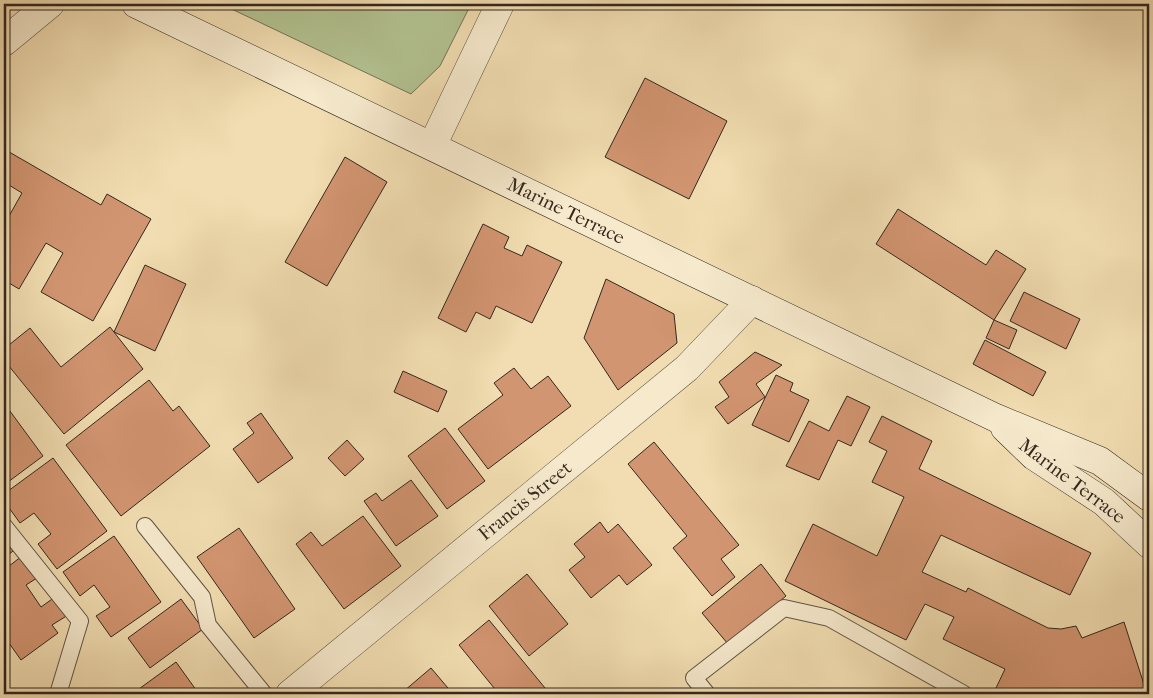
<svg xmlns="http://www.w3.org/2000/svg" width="1153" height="698" font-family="'IM FELL French Canon',serif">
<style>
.green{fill:#b3c291;stroke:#737458}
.building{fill:#d29571;stroke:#33271f}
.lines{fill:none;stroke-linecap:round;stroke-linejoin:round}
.lane-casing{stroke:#625444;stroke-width:18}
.street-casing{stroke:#625444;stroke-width:29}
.secondary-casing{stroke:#33271f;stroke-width:29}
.lane{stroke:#f6e9cc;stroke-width:16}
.street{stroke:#f6e9cc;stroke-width:28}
.secondary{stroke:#f6e9cc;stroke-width:28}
.labels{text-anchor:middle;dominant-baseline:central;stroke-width:4.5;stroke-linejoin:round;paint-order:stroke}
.street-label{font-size:19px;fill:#33271f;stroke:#f6e9cc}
</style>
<rect width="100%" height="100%" fill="#f1ddb1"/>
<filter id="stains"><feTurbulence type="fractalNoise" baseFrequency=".004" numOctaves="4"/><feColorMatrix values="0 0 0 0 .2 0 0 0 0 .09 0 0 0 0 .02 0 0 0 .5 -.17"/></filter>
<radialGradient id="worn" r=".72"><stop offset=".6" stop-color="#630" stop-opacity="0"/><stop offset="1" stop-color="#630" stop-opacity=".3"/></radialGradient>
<!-- green -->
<path class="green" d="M 221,4 L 471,4 L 440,66 L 411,94 Z"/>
<!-- building -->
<g class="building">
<path d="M 645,78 L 727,121 L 689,199 L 605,157 Z"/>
<path d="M 4,149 L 101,205 L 107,194 L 151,219 L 93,321 L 41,292 L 63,253 L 46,243 L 19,289 L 4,280 L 4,225 L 22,193 L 4,182 Z"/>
<path d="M 345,157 L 387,182 L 327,286 L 285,262 Z"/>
<path d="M 898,209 L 986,265 L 996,250 L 1026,269 L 994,320 L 876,244 Z"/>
<path d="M 483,224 L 509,237 L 504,248 L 522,256 L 527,245 L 562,262 L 532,323 L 496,306 L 490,319 L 476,312 L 466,332 L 438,318 Z"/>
<path d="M 145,265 L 186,284 L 155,351 L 114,332 Z"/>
<path d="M 606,279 L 674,314 L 677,343 L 618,390 L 584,338 Z"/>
<path d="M 1024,292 L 1080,319 L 1066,349 L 1010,321 Z"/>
<path d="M 994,320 L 1017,330 L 1009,349 L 986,338 Z"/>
<path d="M 110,327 L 143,369 L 64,434 L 4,360 L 4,349 L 30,328 L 61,367 Z"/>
<path d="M 985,340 L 1046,372 L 1033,396 L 973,364 Z"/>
<path d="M 755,352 L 782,365 L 756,384 L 765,397 L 728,424 L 715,407 L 729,397 L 719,382 Z"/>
<path d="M 514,368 L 531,389 L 548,376 L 571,406 L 488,469 L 458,429 L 503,395 L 494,383 Z"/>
<path d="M 403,371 L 447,391 L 438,412 L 394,392 Z"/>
<path d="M 776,375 L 793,383 L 790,391 L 809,400 L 789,442 L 752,425 Z"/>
<path d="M 149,380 L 173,411 L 179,406 L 210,446 L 121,516 L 66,445 Z"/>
<path d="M 847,396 L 870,407 L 851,446 L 838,440 L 819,480 L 786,466 L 809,421 L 829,431 Z"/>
<path d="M 4,403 L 43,456 L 4,485 Z"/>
<path d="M 261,413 L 293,458 L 258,483 L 233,449 L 254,433 L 247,423 Z"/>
<path d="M 882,416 L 932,441 L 919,469 L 1091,553 L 1070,595 L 941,535 L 922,572 L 966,592 L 968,588 L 1048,628 L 1061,629 L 1076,626 L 1082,638 L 1124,622 L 1147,694 L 1012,694 L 996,688 L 1005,669 L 943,639 L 954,617 L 925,604 L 906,640 L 785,581 L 813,524 L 877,556 L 904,497 L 872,482 L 887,451 L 869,442 Z"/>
<path d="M 445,428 L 485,481 L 447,509 L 408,456 Z"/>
<path d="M 347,440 L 364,459 L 345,476 L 328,458 Z"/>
<path d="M 654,442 L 739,545 L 721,559 L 735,577 L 712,596 L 673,548 L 687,536 L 628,464 Z"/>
<path d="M 53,458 L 107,531 L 57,569 L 38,544 L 51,534 L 34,513 L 20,523 L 4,501 L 4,494 Z"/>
<path d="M 411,480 L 438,516 L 396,546 L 364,501 L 376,493 L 382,501 Z"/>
<path d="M 363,516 L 401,566 L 344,609 L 296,544 L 311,532 L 322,546 Z"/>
<path d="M 600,522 L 608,533 L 618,524 L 652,565 L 627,585 L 619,575 L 591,598 L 569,570 L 585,557 L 574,544 Z"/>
<path d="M 239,528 L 295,609 L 254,638 L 197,557 Z"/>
<path d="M 4,531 L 17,548 L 4,558 Z"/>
<path d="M 114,536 L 161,602 L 111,637 L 96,616 L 110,607 L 94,585 L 80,596 L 63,572 Z"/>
<path d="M 22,556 L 37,578 L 26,585 L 41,607 L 55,597 L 68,615 L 52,625 L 58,633 L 21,660 L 4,636 L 4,570 Z"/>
<path d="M 761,564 L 786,596 L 728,644 L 702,613 Z"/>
<path d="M 527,574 L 568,624 L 529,656 L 489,606 Z"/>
<path d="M 181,599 L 203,629 L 150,668 L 128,638 Z"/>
<path d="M 489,620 L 550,694 L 499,694 L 459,645 Z"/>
<path d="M 176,662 L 199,694 L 132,694 Z"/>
<path d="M 431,668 L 453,694 L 407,694 L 404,691 Z"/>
</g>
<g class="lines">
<!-- lane casing -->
<g class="lane-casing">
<g id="lane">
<path d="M 4,526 L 80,621 L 58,694"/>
<path d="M 145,526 L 202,597 L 208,625 L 264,694"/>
<path d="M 707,694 L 694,678 L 784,608 L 829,618 L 964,694"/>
</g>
</g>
<!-- street casing -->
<g class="street-casing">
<g id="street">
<path d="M 4,42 L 50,4"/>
<path d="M 432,146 L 500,4"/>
<path d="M 290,694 L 687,368 L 752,300"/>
</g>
</g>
<!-- secondary casing -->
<g class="secondary-casing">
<g id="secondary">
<path d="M 136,4 L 996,418 L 1100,461 L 1149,497"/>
<path d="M 1005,428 L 1034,456 L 1104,502 L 1149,544"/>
</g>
</g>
<!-- lane -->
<use href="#lane" class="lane"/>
<!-- street -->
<use href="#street" class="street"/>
<!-- secondary -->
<use href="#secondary" class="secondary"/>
</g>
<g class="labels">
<!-- street labels -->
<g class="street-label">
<text transform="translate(566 211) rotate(26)">Marine Terrace</text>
<text transform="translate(1072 481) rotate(37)">Marine Terrace</text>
<text transform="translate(525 501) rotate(-39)">Francis Street</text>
</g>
</g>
<!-- margin -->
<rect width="1153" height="698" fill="none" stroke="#f1ddb1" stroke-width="20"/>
<rect x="5" y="5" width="1143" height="688" fill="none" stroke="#33271f" stroke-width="2.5"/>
<rect x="10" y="10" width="1133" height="678" fill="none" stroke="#33271f"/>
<rect width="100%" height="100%" filter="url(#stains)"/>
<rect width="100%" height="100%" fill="url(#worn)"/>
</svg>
